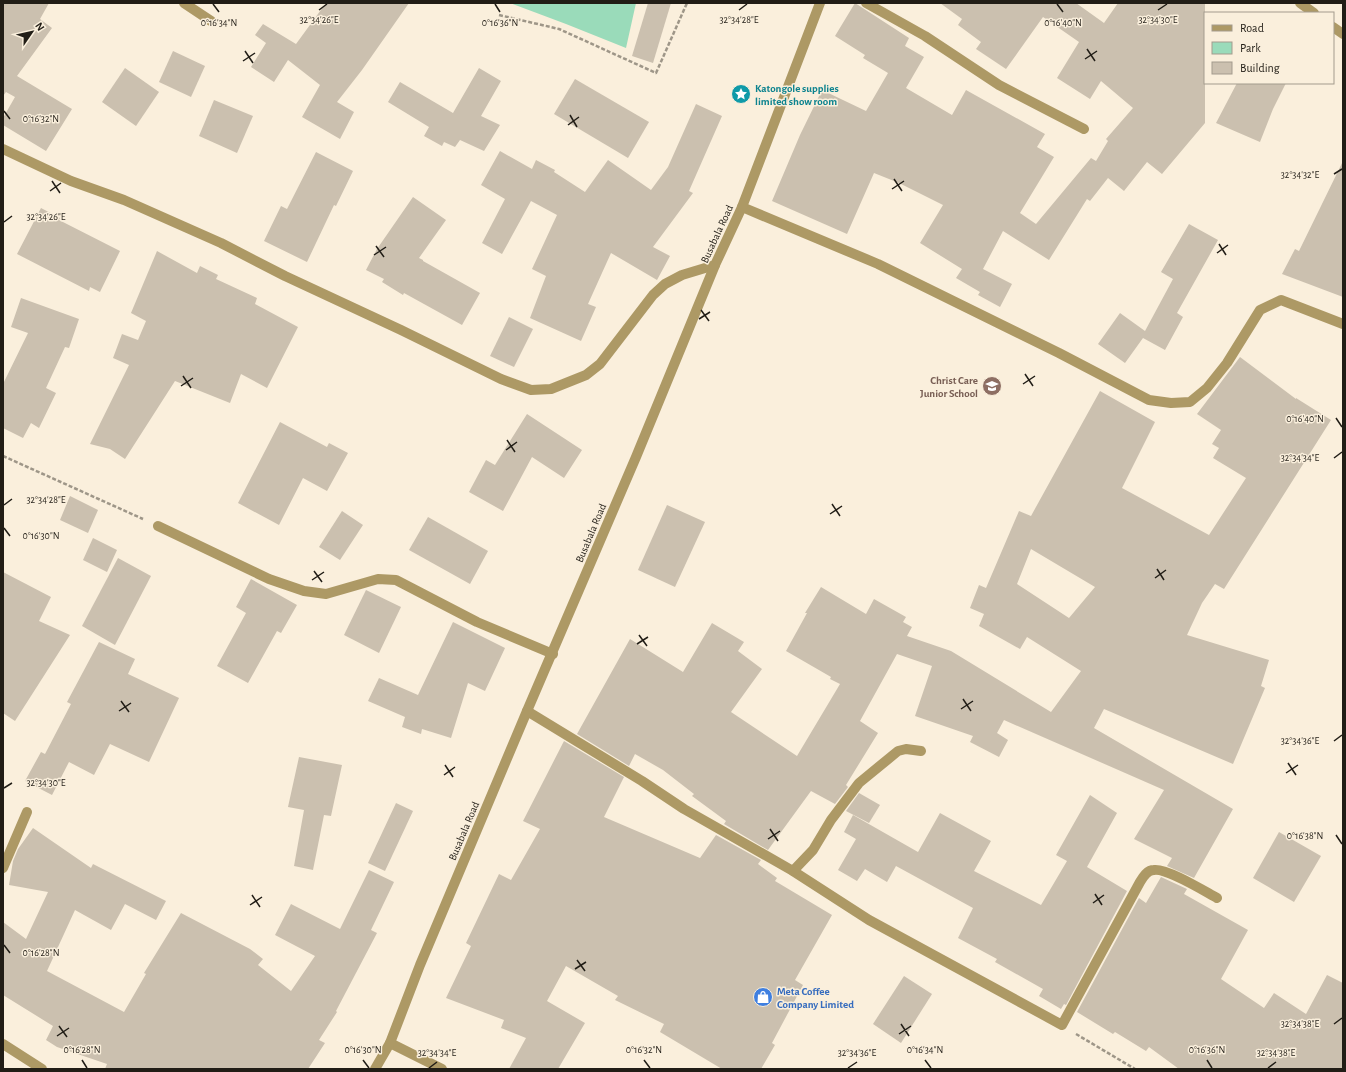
<svg xmlns="http://www.w3.org/2000/svg" width="1346" height="1072" font-family="'Alegreya Sans',sans-serif">
<style>
.green{fill:#9adbba}
.building{fill:#cbc0af;fill-rule:evenodd}
.lines{fill:none;stroke-linecap:round;stroke-linejoin:round}
.path{stroke:#9e9688;stroke-width:2.5;stroke-dasharray:4 2;stroke-linecap:butt}
.minor{stroke:#ad9965;stroke-width:10}
.ticks{fill:none;stroke:#211d16;stroke-width:1.5}
.labels{text-anchor:middle;dominant-baseline:central;stroke-width:3;stroke-linejoin:round;paint-order:stroke}
.culture-label{font-size:11px;font-weight:bold;fill:#0d838f;stroke:#faefdc;text-anchor:start}
.street-label{font-size:11px;fill:#211d16;stroke:#faefdc}
.education-label{font-size:11px;font-weight:bold;fill:#785e54;stroke:#faefdc;text-anchor:end}
.shop-label{font-size:11px;font-weight:bold;fill:#366cbe;stroke:#faefdc;text-anchor:start}
.ticks-label{font-size:10px;text-anchor:middle;fill:#211d16;stroke:#faefdc;stroke-width:3;stroke-linejoin:round;paint-order:stroke}
</style>
<rect width="100%" height="100%" fill="#faefdc"/>
<!-- green -->
<path class="green" d="M 510,3 L 636,3 L 626,48 L 566,24 Z"/>
<!-- building -->
<g class="building">
<path d="M 3,3 L 49,3 L 40,19 L 52,28 L 17,76 L 72,109 L 46,151 L 3,125 L 3,118 L 15,97 L 6,92 L 3,96 Z"/>
<path d="M 326,3 L 409,3 L 362,70 L 337,102 L 354,112 L 340,139 L 302,117 L 320,85 L 288,60 L 274,82 L 251,67 L 266,43 L 255,35 L 263,24 L 296,44 Z"/>
<path d="M 648,3 L 671,3 L 653,63 L 632,56 Z"/>
<path d="M 855,3 L 909,38 L 905,46 L 924,57 L 906,88 L 952,115 L 966,90 L 1045,134 L 1037,147 L 1054,157 L 1020,213 L 1036,224 L 1091,158 L 1096,161 L 1108,141 L 1106,139 L 1133,108 L 1101,81 L 1090,99 L 1057,78 L 1079,42 L 1043,17 L 1006,69 L 976,49 L 981,42 L 958,25 L 962,19 L 940,3 L 1076,3 L 1104,23 L 1118,3 L 1205,3 L 1205,123 L 1162,174 L 1147,162 L 1124,191 L 1108,178 L 1090,201 L 1087,199 L 1049,260 L 1003,231 L 983,269 L 1012,284 L 1000,307 L 978,295 L 980,292 L 956,278 L 962,269 L 920,243 L 943,205 L 899,183 L 874,173 L 847,234 L 772,201 L 800,135 L 822,90 L 866,111 L 888,73 L 863,58 L 865,55 L 835,36 Z"/>
<path d="M 173,51 L 205,66 L 191,97 L 159,82 Z"/>
<path d="M 125,68 L 159,92 L 136,126 L 102,102 Z"/>
<path d="M 479,68 L 501,81 L 481,116 L 500,125 L 484,151 L 460,140 L 455,147 L 444,142 L 442,146 L 424,136 L 429,127 L 388,102 L 400,82 L 453,113 Z"/>
<path d="M 575,79 L 649,122 L 628,158 L 554,114 Z"/>
<path d="M 1237,83 L 1286,83 L 1273,109 L 1260,142 L 1216,123 Z"/>
<path d="M 214,100 L 253,116 L 237,153 L 199,136 Z"/>
<path d="M 696,104 L 722,116 L 689,191 L 693,193 L 653,247 L 670,256 L 657,280 L 611,253 L 588,304 L 596,307 L 581,341 L 530,318 L 546,276 L 532,269 L 557,215 L 531,201 L 502,254 L 482,243 L 505,199 L 481,185 L 500,151 L 532,169 L 536,160 L 555,170 L 554,172 L 585,192 L 608,160 L 651,190 L 668,167 Z"/>
<path d="M 316,152 L 353,171 L 336,206 L 334,205 L 307,262 L 264,241 L 281,206 L 287,209 Z"/>
<path d="M 1343,161 L 1343,297 L 1282,274 L 1295,249 L 1299,251 Z"/>
<path d="M 413,197 L 446,220 L 419,258 L 423,260 L 423,261 L 480,293 L 462,325 L 404,293 L 403,295 L 382,282 L 384,279 L 366,270 L 377,249 Z"/>
<path d="M 41,208 L 60,218 L 59,220 L 120,251 L 100,292 L 90,287 L 89,291 L 17,254 Z"/>
<path d="M 1189,224 L 1218,240 L 1177,313 L 1183,317 L 1165,350 L 1143,338 L 1125,363 L 1098,344 L 1120,313 L 1145,331 L 1173,279 L 1161,272 Z"/>
<path d="M 157,251 L 197,273 L 200,266 L 218,275 L 216,279 L 257,298 L 255,304 L 298,327 L 267,388 L 241,374 L 230,403 L 175,381 L 125,459 L 110,449 L 90,444 L 129,365 L 113,358 L 122,334 L 138,340 L 146,321 L 131,313 Z"/>
<path d="M 21,298 L 79,319 L 69,348 L 65,347 L 46,388 L 56,393 L 39,428 L 31,423 L 23,438 L 3,428 L 3,384 L 28,333 L 11,327 Z"/>
<path d="M 509,317 L 533,329 L 514,367 L 490,356 Z"/>
<path d="M 1240,357 L 1296,399 L 1296,398 L 1331,420 L 1224,589 L 1215,584 L 1202,603 L 1187,635 L 1269,660 L 1261,686 L 1265,688 L 1233,764 L 1104,709 L 1094,728 L 1233,809 L 1194,878 L 1167,866 L 1172,858 L 1134,839 L 1164,790 L 1004,720 L 997,733 L 1008,740 L 999,757 L 970,742 L 973,736 L 915,716 L 932,666 L 897,654 L 860,721 L 878,733 L 846,785 L 848,787 L 835,804 L 811,791 L 768,850 L 724,824 L 726,821 L 692,796 L 694,794 L 663,770 L 635,754 L 629,766 L 577,734 L 630,639 L 683,672 L 712,623 L 744,642 L 738,651 L 762,669 L 731,712 L 797,756 L 840,684 L 830,679 L 831,677 L 786,651 L 807,613 L 805,613 L 821,587 L 866,614 L 874,599 L 906,617 L 903,622 L 912,627 L 907,636 L 951,651 L 1051,712 L 1081,671 L 1027,637 L 1020,649 L 979,626 L 984,614 L 970,608 L 979,585 L 986,588 L 1019,511 L 1031,516 L 1100,391 L 1155,422 L 1122,488 L 1209,535 L 1246,478 L 1213,458 L 1219,448 L 1212,444 L 1221,430 L 1197,414 ZM 1031,549 L 1095,587 L 1069,618 L 1017,584 Z"/>
<path d="M 527,414 L 582,450 L 564,478 L 532,457 L 503,511 L 469,492 L 486,460 L 495,465 Z"/>
<path d="M 280,422 L 327,447 L 329,443 L 348,453 L 327,491 L 303,478 L 279,525 L 238,503 Z"/>
<path d="M 70,496 L 98,510 L 88,533 L 60,520 Z"/>
<path d="M 667,505 L 705,522 L 675,587 L 638,570 Z"/>
<path d="M 342,511 L 363,525 L 340,560 L 319,547 Z"/>
<path d="M 428,517 L 488,551 L 470,584 L 409,550 Z"/>
<path d="M 93,538 L 117,550 L 107,572 L 83,560 Z"/>
<path d="M 118,558 L 151,576 L 115,645 L 82,626 Z"/>
<path d="M 3,572 L 51,597 L 39,621 L 70,635 L 15,721 L 3,713 Z"/>
<path d="M 251,579 L 297,605 L 281,633 L 277,631 L 248,683 L 217,666 L 246,613 L 236,607 Z"/>
<path d="M 366,590 L 401,607 L 379,653 L 344,635 Z"/>
<path d="M 453,622 L 505,648 L 485,691 L 468,683 L 451,738 L 422,729 L 421,734 L 402,727 L 405,717 L 368,701 L 379,678 L 418,695 Z"/>
<path d="M 99,642 L 135,659 L 128,674 L 179,698 L 149,762 L 110,744 L 94,775 L 69,762 L 52,795 L 25,781 L 41,752 L 45,754 L 71,704 L 67,702 Z"/>
<path d="M 564,741 L 624,777 L 604,817 L 700,858 L 716,835 L 761,860 L 758,864 L 777,878 L 775,881 L 832,915 L 795,980 L 803,985 L 772,1043 L 775,1045 L 761,1069 L 722,1069 L 660,1032 L 664,1024 L 615,1000 L 618,996 L 566,966 L 547,1001 L 585,1023 L 558,1069 L 509,1069 L 526,1038 L 501,1028 L 504,1020 L 446,998 L 471,946 L 466,943 L 499,874 L 511,880 L 540,829 L 523,821 Z"/>
<path d="M 299,757 L 342,765 L 331,816 L 324,815 L 313,870 L 294,866 L 304,810 L 288,807 Z"/>
<path d="M 859,793 L 880,805 L 869,823 L 846,811 Z"/>
<path d="M 1090,795 L 1117,813 L 1087,867 L 1127,891 L 1066,1005 L 1064,1004 L 1061,1009 L 1039,996 L 1043,989 L 995,962 L 997,959 L 958,938 L 973,908 L 896,866 L 887,882 L 865,869 L 857,881 L 838,870 L 856,839 L 844,832 L 853,815 L 918,852 L 940,813 L 991,841 L 974,871 L 1041,905 L 1067,861 L 1056,855 Z"/>
<path d="M 396,803 L 413,811 L 385,871 L 368,863 Z"/>
<path d="M 33,828 L 91,868 L 93,864 L 166,901 L 156,920 L 125,904 L 111,930 L 75,910 L 47,971 L 124,1012 L 146,974 L 144,973 L 181,913 L 250,949 L 263,959 L 258,965 L 291,991 L 315,956 L 275,935 L 291,904 L 340,929 L 369,870 L 394,882 L 371,930 L 377,933 L 336,1011 L 337,1012 L 319,1040 L 325,1043 L 308,1069 L 105,1069 L 107,1064 L 57,1047 L 46,1040 L 53,1026 L 3,995 L 3,922 L 26,939 L 48,892 L 9,885 L 13,861 L 18,849 Z"/>
<path d="M 1279,832 L 1321,856 L 1294,902 L 1253,878 Z"/>
<path d="M 1161,877 L 1187,889 L 1184,894 L 1248,930 L 1221,979 L 1264,1008 L 1274,993 L 1306,1014 L 1327,975 L 1343,983 L 1343,1069 L 1179,1069 L 1149,1047 L 1146,1051 L 1115,1032 L 1113,1034 L 1077,1012 L 1139,898 L 1146,903 Z"/>
<path d="M 904,976 L 932,994 L 901,1043 L 873,1024 Z"/>
</g>
<g class="lines">
<!-- path -->
<g class="path">
<path d="M 499,15 L 559,29 L 656,73 L 687,3"/>
<path d="M 3,456 L 143,519"/>
<path d="M 1076,1034 L 1135,1069"/>
</g>
<!-- minor -->
<g class="minor">
<path d="M 184,3 L 211,21"/>
<path d="M 866,3 L 925,36 L 999,85 L 1084,129"/>
<path d="M 1300,3 L 1314,13"/>
<path d="M 1333,27 L 1343,34"/>
<path d="M 3,149 L 71,181 L 124,200 L 221,243 L 285,276 L 401,330 L 501,379 L 531,390 L 551,389 L 586,375 L 600,364 L 653,295 L 665,284 L 682,275 L 715,265"/>
<path d="M 742,207 L 878,264 L 1059,353 L 1149,400 L 1171,403 L 1190,402 L 1207,388 L 1227,363 L 1260,310 L 1281,300 L 1343,324"/>
<path d="M 158,526 L 269,579 L 304,591 L 326,594 L 378,579 L 396,580 L 477,622 L 553,654"/>
<path d="M 527,711 L 642,781 L 684,809 L 793,871 L 869,920 L 1062,1025 L 1140,882 C 1143,877 1147,870 1154,870 C 1167,868 1204,891 1217,898"/>
<path d="M 3,868 L 27,812"/>
<path d="M 793,871 L 813,850 L 831,820 L 859,783 L 898,751 L 906,749 L 921,751"/>
<path d="M 390,1043 L 442,1069"/>
<path d="M 3,1044 L 42,1069"/>
<path d="M 375,1069 L 390,1043 L 420,965 L 527,711 L 636,457 L 715,265 L 742,207 L 820,3"/>
</g>
</g>
<!-- ticks -->
<path class="ticks" d="M 213,4 L 219,12M 495,4 L 500,12M 1057,4 L 1063,12M 319,10 L 327,4M 739,10 L 747,4M 1158,10 L 1167,4M 1087,49 L 1095,61M 245,51 L 253,63M 1085,59 L 1097,51M 243,61 L 255,53M 4,111 L 10,119M 570,115 L 577,127M 568,125 L 579,117M 1334,174 L 1342,169M 894,179 L 902,191M 52,181 L 60,193M 892,189 L 904,181M 50,191 L 61,183M 4,222 L 12,216M 1219,244 L 1226,255M 376,246 L 384,257M 1217,253 L 1228,245M 374,255 L 386,247M 701,310 L 709,321M 699,319 L 710,312M 1025,374 L 1033,386M 183,376 L 191,388M 1023,384 L 1035,376M 181,386 L 193,378M 1336,418 L 1342,427M 507,440 L 515,452M 506,450 L 517,442M 1334,458 L 1342,452M 832,504 L 840,516M 4,505 L 12,499M 830,514 L 842,506M 4,528 L 10,536M 1157,569 L 1164,580M 314,571 L 322,582M 1155,578 L 1166,570M 312,580 L 324,572M 639,635 L 647,646M 637,644 L 648,637M 963,699 L 971,711M 121,701 L 129,712M 961,709 L 973,701M 119,711 L 131,703M 1334,741 L 1342,735M 1288,763 L 1296,775M 445,765 L 453,777M 1286,773 L 1298,765M 444,775 L 455,767M 4,788 L 12,783M 770,829 L 778,841M 1336,835 L 1342,844M 768,839 L 780,831M 1095,894 L 1102,905M 252,895 L 260,907M 1093,903 L 1104,895M 250,905 L 262,897M 4,945 L 10,953M 577,960 L 585,971M 575,969 L 586,962M 901,1024 L 909,1036M 1334,1024 L 1342,1018M 59,1026 L 67,1037M 899,1034 L 911,1026M 57,1036 L 69,1028M 82,1060 L 87,1068M 363,1060 L 369,1068M 644,1060 L 650,1068M 925,1060 L 931,1068M 1207,1060 L 1212,1068M 429,1068 L 437,1062M 848,1068 L 857,1062M 1268,1068 L 1276,1062"/>
<!-- icons -->
<defs>
<g id="sight-disc" transform="scale(1)"><circle r="9.5" fill="#0f9aa8" stroke="#faefdc"/><path d="M0-6L1.8-2.2L6-1.7L2.9 1.2L3.7 5.4L0 3.3L-3.7 5.4L-2.9 1.2L-6-1.7L-1.8-2.2Z" fill="#fff"/></g>
<g id="school-disc" transform="scale(1)"><circle r="9.5" fill="#8d6e63" stroke="#faefdc"/><path d="M0-5L7-2L0 1L-7-2ZM-4 1L0 2.5L4 1V4Q0 6-4 4Z" fill="#fff"/></g>
<g id="shop-disc" transform="scale(1)"><circle r="9.5" fill="#3f7fe0" stroke="#faefdc"/><path d="M-5-2.5h2.3a2.7 3.5 0 0 1 5.4 0H5L5.5 6h-11ZM-1.5-2.5h3a1.5 2.3 0 0 0-3 0Z" fill="#fff"/></g>
</defs>
<g fill-rule="evenodd">
<use href="#sight-disc" x="741" y="94"/>
<use href="#school-disc" x="992" y="386"/>
<use href="#shop-disc" x="763" y="997"/>
</g>
<g class="labels">
<!-- culture labels -->
<g class="culture-label">
<text x="755" y="88">Katongole supplies<tspan x="755" dy="13">limited show room</tspan></text>
</g>
<!-- street labels -->
<g class="street-label">
<text transform="translate(717 234) rotate(-65)">Busabala Road</text>
<text transform="translate(591 533) rotate(-67)">Busabala Road</text>
<text transform="translate(464 831) rotate(-67)">Busabala Road</text>
</g>
<!-- education labels -->
<g class="education-label">
<text x="978" y="380">Christ Care<tspan x="978" dy="13">Junior School</tspan></text>
</g>
<!-- shop labels -->
<g class="shop-label">
<text x="777" y="991">Meta Coffee<tspan x="777" dy="13">Company Limited</tspan></text>
</g>
</g>
<g class="ticks-label">
<text x="319" y="23">32°34'26"E</text>
<text x="739" y="23">32°34'28"E</text>
<text x="1158" y="23">32°34'30"E</text>
<text x="1063" y="26">0°16'40"N</text>
<text x="219" y="26">0°16'34"N</text>
<text x="500" y="26">0°16'36"N</text>
<text x="41" y="122">0°16'32"N</text>
<text x="1300" y="178">32°34'32"E</text>
<text x="46" y="220">32°34'26"E</text>
<text x="1305" y="422">0°16'40"N</text>
<text x="1300" y="461">32°34'34"E</text>
<text x="46" y="503">32°34'28"E</text>
<text x="41" y="539">0°16'30"N</text>
<text x="1300" y="744">32°34'36"E</text>
<text x="46" y="786">32°34'30"E</text>
<text x="1305" y="839">0°16'38"N</text>
<text x="41" y="956">0°16'28"N</text>
<text x="1300" y="1027">32°34'38"E</text>
<text x="82" y="1053">0°16'28"N</text>
<text x="363" y="1053">0°16'30"N</text>
<text x="644" y="1053">0°16'32"N</text>
<text x="925" y="1053">0°16'34"N</text>
<text x="1207" y="1053">0°16'36"N</text>
<text x="437" y="1056">32°34'34"E</text>
<text x="857" y="1056">32°34'36"E</text>
<text x="1276" y="1056">32°34'38"E</text>
</g>
<!-- border -->
<rect width="1346" height="1072" fill="none" stroke="#211d16" stroke-width="8"/>
<!-- legend -->
<rect x="1204" y="12" width="130" height="72" fill="#faefdc" stroke="#a39b8d"/>
<rect x="1212" y="25" width="20" height="6" fill="#ad9965" stroke="#a39b8d"/>
<text x="1240" y="32" font-size="12" fill="#211d16">Road</text>
<rect x="1212" y="42" width="20" height="12" fill="#9adbba" stroke="#a39b8d"/>
<text x="1240" y="52" font-size="12" fill="#211d16">Park</text>
<rect x="1212" y="62" width="20" height="12" fill="#cbc0af" stroke="#a39b8d"/>
<text x="1240" y="72" font-size="12" fill="#211d16">Building</text>
<!-- north arrow -->
<g transform="translate(32 32) rotate(56)" stroke="#faefdc" stroke-width="3" paint-order="stroke">
<path d="M0-3L7 15L0 10L-7 15Z" fill="#211d16"/>
<text y="-6" font-size="11" font-weight="bold" text-anchor="middle" fill="#211d16">N</text>
</g>
</svg>
